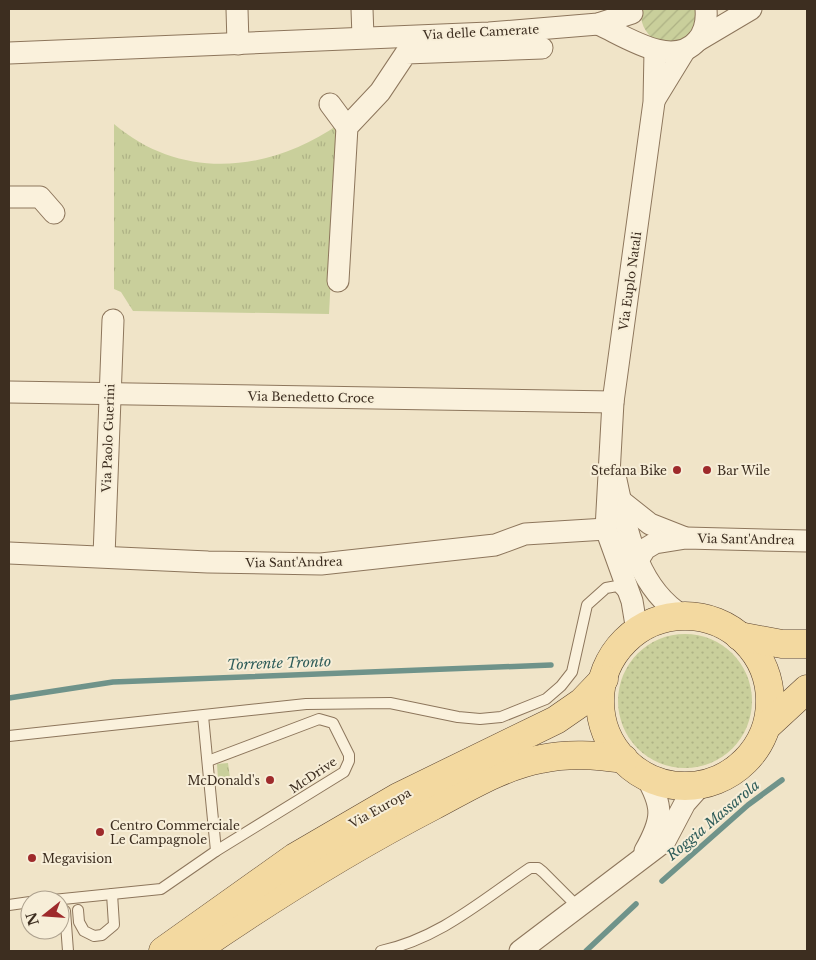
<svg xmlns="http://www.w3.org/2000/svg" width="816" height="960" font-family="'Libre Baskerville',serif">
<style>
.grass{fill:url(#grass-dots)}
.park{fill:url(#park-tufts)}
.garden{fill:url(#garden-furrows)}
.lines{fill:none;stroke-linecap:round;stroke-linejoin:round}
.stream{stroke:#6f938a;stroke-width:5.5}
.service-casing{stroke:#8d765c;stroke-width:12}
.minor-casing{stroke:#8d765c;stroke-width:23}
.primary-casing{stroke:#5b4430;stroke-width:29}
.service{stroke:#faf1dc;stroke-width:10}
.minor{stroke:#faf1dc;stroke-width:21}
.primary{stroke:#f3d9a0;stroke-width:28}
.poi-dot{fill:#9e2a2b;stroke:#f7eed8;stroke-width:2}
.labels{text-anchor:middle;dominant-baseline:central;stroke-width:4;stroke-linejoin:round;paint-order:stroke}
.street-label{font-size:12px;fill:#3d2e20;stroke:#f7eed8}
.poi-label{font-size:12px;fill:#3d2e20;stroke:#f7eed8;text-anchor:start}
.water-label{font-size:14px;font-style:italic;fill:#2f5d5a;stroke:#f7eed8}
</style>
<defs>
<pattern id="grass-dots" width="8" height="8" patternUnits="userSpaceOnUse" patternTransform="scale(1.25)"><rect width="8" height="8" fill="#c9cf9b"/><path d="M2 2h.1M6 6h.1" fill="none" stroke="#aeb285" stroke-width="1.8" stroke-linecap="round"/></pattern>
<pattern id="park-tufts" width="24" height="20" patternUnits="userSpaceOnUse" patternTransform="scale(1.25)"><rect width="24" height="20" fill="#c9cf9b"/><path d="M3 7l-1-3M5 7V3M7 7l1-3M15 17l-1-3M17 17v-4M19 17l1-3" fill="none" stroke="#aeb285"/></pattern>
<pattern id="garden-furrows" width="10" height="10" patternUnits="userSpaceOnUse" patternTransform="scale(1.25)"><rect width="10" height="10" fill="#c9cf9b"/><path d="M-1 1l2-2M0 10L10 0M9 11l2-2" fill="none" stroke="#aeb285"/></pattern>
</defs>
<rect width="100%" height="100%" fill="#f0e4c8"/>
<!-- grass -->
<circle class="grass" cx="685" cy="701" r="67"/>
<!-- park -->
<g class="park">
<path d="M 114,124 C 181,181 269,173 339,124 L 329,314 L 133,311 L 121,292 L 114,289 Z"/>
<path d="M 228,763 L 230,778 L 218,779 L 217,764 Z"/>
</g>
<!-- garden -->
<path class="garden" d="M 642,9 L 695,9 C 699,26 689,34 677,43 L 654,40 C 645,32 639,22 642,9 Z"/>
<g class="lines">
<!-- stream -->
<g class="stream">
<path d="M 9,698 L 113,682 L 551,665"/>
<path d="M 662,881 L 748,805 L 782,780"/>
<path d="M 586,951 L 636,904"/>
</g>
<!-- service casing -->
<g class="service-casing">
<g id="service">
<path d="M 9,736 L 306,704 L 390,703 L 458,717 L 480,719 L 501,717 L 546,699 L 561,686 L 572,672 L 587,605 L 606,588 L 617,586 L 624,593"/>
<path d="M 208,761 L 319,719 L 333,723 L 349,755 L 349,761 L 344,772 L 216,851"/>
<path d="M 53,900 L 161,889 L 216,851 L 203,716"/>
<path d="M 9,905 L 30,902"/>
<path d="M 78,910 L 79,922 L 84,931 L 94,936 L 102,935 L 114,925 L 112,894"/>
<path d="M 65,911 L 68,951"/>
<path d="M 381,951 C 440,938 481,901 530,868 L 538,868 L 543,872 L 578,907"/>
</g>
</g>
<!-- minor casing -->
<g class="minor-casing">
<g id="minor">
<path d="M 237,9 L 238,44"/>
<path d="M 362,9 L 363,37"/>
<path d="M 598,24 C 625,36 672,69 697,41 C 705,32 707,21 706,9"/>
<path d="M 697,41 L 751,9"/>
<path d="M 9,53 L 489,33 L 598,24 L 632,13"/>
<path d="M 655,99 L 685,50"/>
<path d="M 330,104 L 347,127"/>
<path d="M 9,197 L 40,197 L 54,213"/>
<path d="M 338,281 L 347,127 L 380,92 L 406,53 L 542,48"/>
<path d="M 9,392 L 613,402"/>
<path d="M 616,480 C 627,530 636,587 683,616"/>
<path d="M 621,501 L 650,524 L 683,537"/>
<path d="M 9,553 L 208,562 L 321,564 L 495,545 L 525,534 L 606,529"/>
<path d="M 104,556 L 113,320"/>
<path d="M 638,560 L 645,549 L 655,543 L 686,538 L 807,541"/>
<path d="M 637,631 L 632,601 L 606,529 L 613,402 L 654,102 L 655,51"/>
<path d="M 645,775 C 664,807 663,819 645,851"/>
<path d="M 520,951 L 665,841 L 685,803 L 701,785"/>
</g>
</g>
<!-- primary casing -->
<g class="primary-casing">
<g id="primary">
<circle cx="685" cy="701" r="85"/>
<path d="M 739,636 L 782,644 L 807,644"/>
<path d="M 767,726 L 807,689"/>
<path d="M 199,948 C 275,896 352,848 433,806 C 467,788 503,766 541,759 C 569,753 595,755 624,759"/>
<path d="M 163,951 L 295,857 L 398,797 L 556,720 L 582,702 L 604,679"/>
</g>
</g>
<!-- service -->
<use href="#service" class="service"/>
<!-- minor -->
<use href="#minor" class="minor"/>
<!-- primary -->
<use href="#primary" class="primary"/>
</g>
<!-- markers -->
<g class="poi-dot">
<circle cx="677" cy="470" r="5"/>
<circle cx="707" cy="470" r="5"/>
<circle cx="270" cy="780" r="5"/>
<circle cx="100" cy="832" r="5"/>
<circle cx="32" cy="858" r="5"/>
</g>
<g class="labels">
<!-- street labels -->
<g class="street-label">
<text transform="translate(481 32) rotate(-3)">Via delle Camerate</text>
<text transform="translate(630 281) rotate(-82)">Via Euplo Natali</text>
<text transform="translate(311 397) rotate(1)">Via Benedetto Croce</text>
<text transform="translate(108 438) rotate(-88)">Via Paolo Guerini</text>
<text transform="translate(746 539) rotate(1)">Via Sant'Andrea</text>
<text transform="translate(294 562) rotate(-1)">Via Sant'Andrea</text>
<text transform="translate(313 775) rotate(-34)">McDrive</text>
<text transform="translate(380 808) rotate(-29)">Via Europa</text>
</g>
<!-- poi labels -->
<g class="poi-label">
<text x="667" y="470" text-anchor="end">Stefana Bike</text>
<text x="717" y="470">Bar Wile</text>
<text x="260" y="780" text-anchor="end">McDonald's</text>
<text x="110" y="825">Centro Commerciale<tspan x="110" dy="14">Le Campagnole</tspan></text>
<text x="42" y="858">Megavision</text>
</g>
<!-- water labels -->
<g class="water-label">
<text transform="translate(279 663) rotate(-2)">Torrente Tronto</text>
<text transform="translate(713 820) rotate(-40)">Roggia Massarola</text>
</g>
</g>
<!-- border -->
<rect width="816" height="960" fill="none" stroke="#3d2e20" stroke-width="20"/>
<!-- north arrow -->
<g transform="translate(45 915) rotate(253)"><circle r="24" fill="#f7eed8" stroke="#ada18e"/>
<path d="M0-4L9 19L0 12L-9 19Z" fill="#9e2a2b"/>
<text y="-8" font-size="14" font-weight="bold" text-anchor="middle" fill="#3d2e20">N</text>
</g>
</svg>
